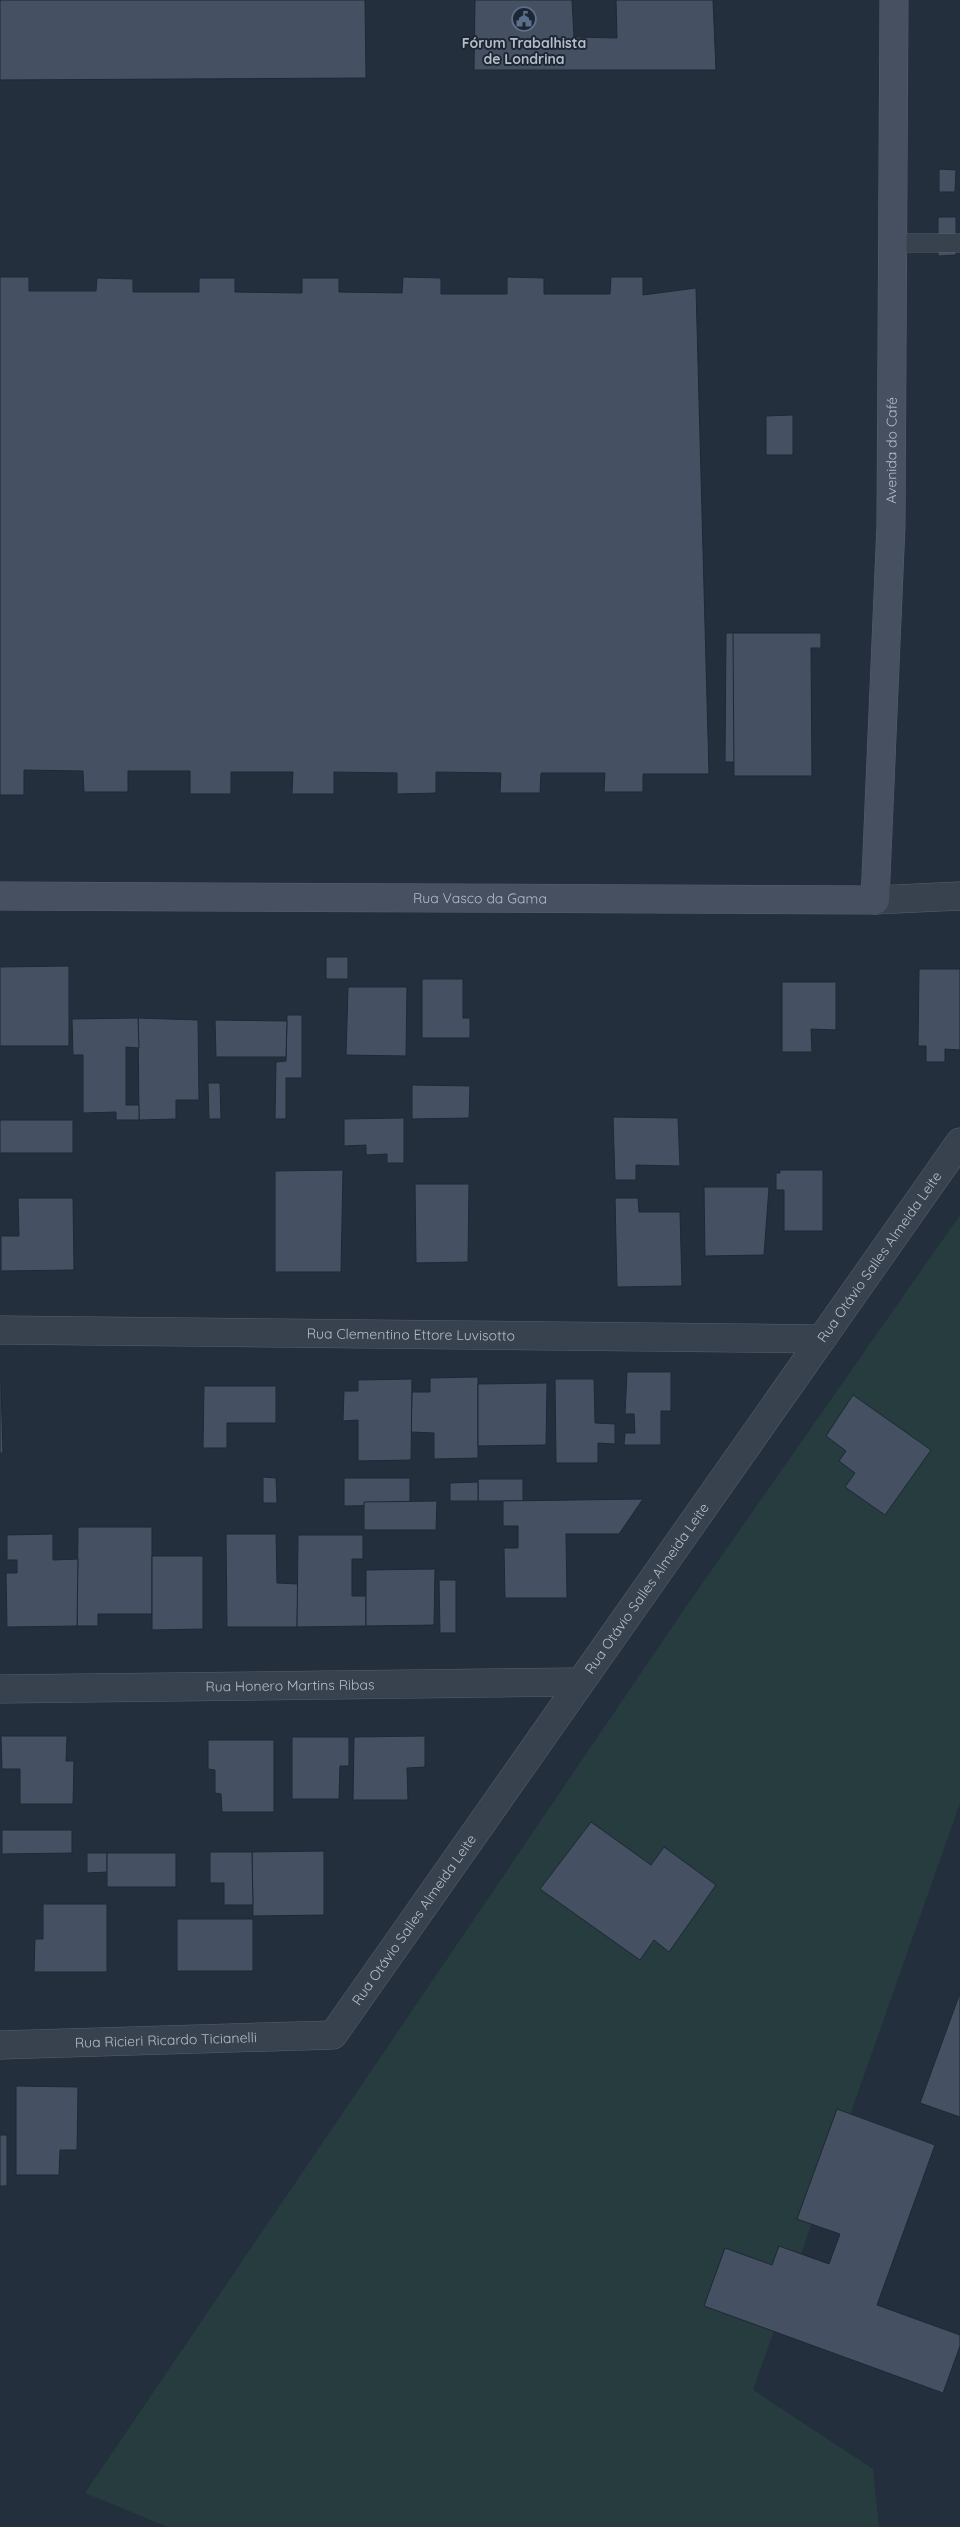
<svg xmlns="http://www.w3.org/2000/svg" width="960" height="2527" font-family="Quicksand,sans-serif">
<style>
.green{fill:#263c3f}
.building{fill:#455162;stroke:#1f2835}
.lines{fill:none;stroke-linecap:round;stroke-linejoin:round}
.lane-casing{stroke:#565f6c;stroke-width:19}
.street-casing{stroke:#565f6c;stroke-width:29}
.secondary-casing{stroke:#565f6c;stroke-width:29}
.lane{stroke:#38414e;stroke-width:18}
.street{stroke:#38414e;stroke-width:28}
.secondary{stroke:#465061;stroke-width:28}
.labels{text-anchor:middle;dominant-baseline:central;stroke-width:4;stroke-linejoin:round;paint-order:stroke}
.poi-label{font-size:14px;font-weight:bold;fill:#b4bcc9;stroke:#1d2633}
.street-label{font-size:14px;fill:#b4bcc9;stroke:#1d2633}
</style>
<rect width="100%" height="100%" fill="#242f3e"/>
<!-- green -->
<path class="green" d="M 960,1215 L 960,1803 L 753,2390 L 873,2469 L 879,2527 L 168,2527 L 85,2493 L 683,1611 Z"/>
<!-- building -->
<g class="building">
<path d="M 0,0 L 365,0 L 366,78 L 0,80 Z"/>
<path d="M 475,0 L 572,0 L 574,37 L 617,38 L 616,0 L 713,0 L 716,70 L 474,70 Z"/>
<path d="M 939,169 L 956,170 L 955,192 L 939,192 Z"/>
<path d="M 938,217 L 956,217 L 956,255 L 938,256 Z"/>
<path d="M 0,277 L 29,277 L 29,291 L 96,291 L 97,278 L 133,279 L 133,292 L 199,292 L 199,278 L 235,278 L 235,292 L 302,293 L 302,278 L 339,278 L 339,292 L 402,293 L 403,277 L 441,278 L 441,294 L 507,294 L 507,277 L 544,278 L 544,294 L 610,294 L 611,277 L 643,277 L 643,295 L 696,288 L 709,774 L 643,774 L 643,792 L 604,792 L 605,773 L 541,773 L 540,793 L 500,793 L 501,773 L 436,772 L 436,793 L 397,794 L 397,773 L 334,772 L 334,794 L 292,794 L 293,772 L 231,772 L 231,794 L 190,794 L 190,771 L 128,771 L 128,792 L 84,792 L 83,771 L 24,770 L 24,795 L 0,795 Z"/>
<path d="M 793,415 L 793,455 L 766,455 L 766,416 Z"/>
<path d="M 726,633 L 806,633 L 805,763 L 725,762 Z"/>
<path d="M 733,633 L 821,633 L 821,648 L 811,648 L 812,776 L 734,776 Z"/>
<rect x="326" y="957" width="22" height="22"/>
<path d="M 69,966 L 69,1046 L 0,1046 L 0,967 Z"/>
<path d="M 919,969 L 960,969 L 960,1050 L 945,1049 L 945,1062 L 926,1062 L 926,1046 L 918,1046 Z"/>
<path d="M 422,979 L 463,979 L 463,1018 L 470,1018 L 470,1038 L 422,1038 Z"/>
<path d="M 782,982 L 836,982 L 836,1030 L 811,1029 L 812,1052 L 782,1052 Z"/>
<path d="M 348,987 L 407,987 L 406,1056 L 346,1055 Z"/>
<path d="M 287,1015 L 302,1015 L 302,1078 L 286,1078 L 286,1119 L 275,1119 L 276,1062 L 286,1061 Z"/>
<path d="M 138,1018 L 198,1020 L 199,1100 L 176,1100 L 176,1119 L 139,1120 Z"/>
<path d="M 138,1018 L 139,1048 L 126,1047 L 126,1105 L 139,1105 L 139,1120 L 116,1120 L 116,1112 L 83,1113 L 83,1055 L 73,1055 L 72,1019 Z"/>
<path d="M 215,1020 L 287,1021 L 286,1057 L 216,1057 Z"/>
<path d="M 208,1083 L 220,1083 L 221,1119 L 209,1119 Z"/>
<path d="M 412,1085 L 470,1086 L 469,1118 L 412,1119 Z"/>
<path d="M 613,1117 L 678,1118 L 680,1166 L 636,1165 L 636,1180 L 615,1180 Z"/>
<path d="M 404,1118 L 404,1163 L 387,1163 L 387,1154 L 366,1155 L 366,1145 L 344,1146 L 344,1119 Z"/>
<rect x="0" y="1120" width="73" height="33"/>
<path d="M 343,1170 L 341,1272 L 275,1272 L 275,1171 Z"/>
<path d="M 780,1170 L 823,1170 L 823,1231 L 784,1231 L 784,1190 L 776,1190 L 776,1173 L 780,1173 Z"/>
<path d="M 415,1184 L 469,1184 L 468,1262 L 416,1263 Z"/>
<path d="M 704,1187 L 769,1187 L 764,1255 L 705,1256 Z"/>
<path d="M 18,1198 L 73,1198 L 74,1270 L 1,1271 L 1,1236 L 19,1236 Z"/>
<path d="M 615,1198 L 638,1198 L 639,1212 L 680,1212 L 682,1286 L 617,1287 Z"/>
<path d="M 627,1372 L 671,1372 L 671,1411 L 661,1411 L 661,1445 L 624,1445 L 625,1433 L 635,1433 L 634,1414 L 625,1414 Z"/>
<path d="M 478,1377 L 478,1458 L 434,1459 L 434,1433 L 411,1432 L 412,1392 L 430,1392 L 430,1378 Z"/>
<path d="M 412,1379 L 411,1460 L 358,1461 L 358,1420 L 343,1421 L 344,1391 L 358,1391 L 358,1380 Z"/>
<path d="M 555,1379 L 594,1379 L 595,1423 L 615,1424 L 615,1444 L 598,1443 L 598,1463 L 556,1463 Z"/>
<path d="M 0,1383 L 1,1383 L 3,1453 L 0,1453 Z"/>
<path d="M 547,1383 L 546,1445 L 478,1446 L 478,1384 Z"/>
<path d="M 204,1386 L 276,1386 L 276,1423 L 227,1423 L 227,1448 L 203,1448 Z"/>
<path d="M 853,1395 L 931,1450 L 885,1515 L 845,1487 L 855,1473 L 839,1461 L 846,1451 L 826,1436 Z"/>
<path d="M 263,1477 L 276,1478 L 277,1503 L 263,1503 Z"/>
<path d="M 344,1478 L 410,1478 L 410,1505 L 344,1506 Z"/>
<rect x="478" y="1479" width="45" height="22"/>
<path d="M 478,1482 L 478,1501 L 450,1501 L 450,1483 Z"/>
<path d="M 643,1499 L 619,1534 L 566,1534 L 567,1598 L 505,1598 L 504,1548 L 518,1548 L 518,1526 L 503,1526 L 503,1501 Z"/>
<path d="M 437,1501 L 436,1530 L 364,1530 L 364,1502 Z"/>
<path d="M 78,1527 L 152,1527 L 152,1614 L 98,1614 L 98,1626 L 77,1626 Z"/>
<path d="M 53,1534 L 53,1560 L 78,1559 L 77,1626 L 7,1627 L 6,1573 L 17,1573 L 17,1560 L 7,1560 L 7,1535 Z"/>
<path d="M 226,1534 L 276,1534 L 277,1583 L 298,1584 L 297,1627 L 227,1627 Z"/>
<path d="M 298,1535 L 363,1535 L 363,1559 L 352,1559 L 352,1596 L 366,1596 L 366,1626 L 297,1627 Z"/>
<path d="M 152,1556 L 203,1556 L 203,1629 L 152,1630 Z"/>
<path d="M 435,1569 L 434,1625 L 366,1626 L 366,1570 Z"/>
<path d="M 439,1580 L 456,1580 L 456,1633 L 440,1633 Z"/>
<path d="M 1,1736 L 67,1736 L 66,1761 L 74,1761 L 73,1804 L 20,1804 L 20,1769 L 2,1769 Z"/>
<path d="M 425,1736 L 425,1767 L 407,1768 L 408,1800 L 353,1800 L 354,1737 Z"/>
<path d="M 292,1737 L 349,1737 L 349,1766 L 340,1766 L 339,1799 L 292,1799 Z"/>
<path d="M 208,1740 L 274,1740 L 274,1812 L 222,1812 L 221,1794 L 215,1793 L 215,1770 L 208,1769 Z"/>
<path d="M 591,1822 L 651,1865 L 664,1847 L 716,1885 L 669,1952 L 654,1940 L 640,1960 L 540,1889 Z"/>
<path d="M 2,1830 L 72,1830 L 72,1853 L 2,1854 Z"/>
<path d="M 324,1851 L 324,1915 L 253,1916 L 252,1852 Z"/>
<path d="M 210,1852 L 252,1852 L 253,1905 L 224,1905 L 224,1883 L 210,1883 Z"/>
<path d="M 87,1853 L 107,1853 L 107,1872 L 87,1873 Z"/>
<rect x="107" y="1853" width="69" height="34"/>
<path d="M 43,1904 L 107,1904 L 107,1972 L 34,1972 L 35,1939 L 43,1939 Z"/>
<rect x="177" y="1919" width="76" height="52"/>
<path d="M 960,1993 L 960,2117 L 920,2103 Z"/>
<path d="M 16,2086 L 78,2087 L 77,2150 L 60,2150 L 59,2175 L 16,2175 Z"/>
<path d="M 837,2109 L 935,2145 L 877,2305 L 960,2335 L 960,2346 L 943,2393 L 704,2306 L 725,2248 L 772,2265 L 779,2246 L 829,2264 L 840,2234 L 797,2219 Z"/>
<rect x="0" y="2135" width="7" height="51"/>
</g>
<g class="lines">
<!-- lane casing -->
<g class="lane-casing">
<path id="lane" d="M 893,243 L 960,243"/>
</g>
<!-- street casing -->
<g class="street-casing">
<g id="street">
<path d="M 875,900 L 960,896"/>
<path id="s1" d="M 0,1330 L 822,1339"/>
<path id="s2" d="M 0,1689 L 580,1682"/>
<path id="s3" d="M 0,2045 L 333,2035 L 960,1142"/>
</g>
</g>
<!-- secondary casing -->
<g class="secondary-casing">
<g id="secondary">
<path id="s4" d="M 0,896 L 875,900 L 891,525 L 894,0"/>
</g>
</g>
<!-- lane -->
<use href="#lane" class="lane"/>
<!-- street -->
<use href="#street" class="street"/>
<!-- secondary -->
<use href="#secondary" class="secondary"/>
</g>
<!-- icons -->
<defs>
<g id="civic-ring" transform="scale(1.25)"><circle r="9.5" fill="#1d2633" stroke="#5c6f8a" stroke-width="1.5"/><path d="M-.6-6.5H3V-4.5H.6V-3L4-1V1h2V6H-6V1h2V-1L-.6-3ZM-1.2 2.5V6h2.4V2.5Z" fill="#5c6f8a"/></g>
</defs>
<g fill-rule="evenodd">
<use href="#civic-ring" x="524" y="19"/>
</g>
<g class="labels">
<!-- poi labels -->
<g class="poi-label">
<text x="524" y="43">Fórum Trabalhista<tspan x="524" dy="16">de Londrina</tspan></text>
</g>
<!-- street labels -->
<g class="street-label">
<text stroke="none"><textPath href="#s4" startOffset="1325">Avenida do Café</textPath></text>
<text stroke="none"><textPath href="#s4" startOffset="480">Rua Vasco da Gama</textPath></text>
<text stroke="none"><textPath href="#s3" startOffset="1284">Rua Otávio Salles Almeida Leite</textPath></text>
<text stroke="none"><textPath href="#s1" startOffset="411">Rua Clementino Ettore Luvisotto</textPath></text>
<text stroke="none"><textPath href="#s3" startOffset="879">Rua Otávio Salles Almeida Leite</textPath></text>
<text stroke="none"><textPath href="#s2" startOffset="290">Rua Honero Martins Ribas</textPath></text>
<text stroke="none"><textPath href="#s3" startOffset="474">Rua Otávio Salles Almeida Leite</textPath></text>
<text stroke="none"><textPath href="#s3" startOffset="166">Rua Ricieri Ricardo Ticianelli</textPath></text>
</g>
</g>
</svg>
